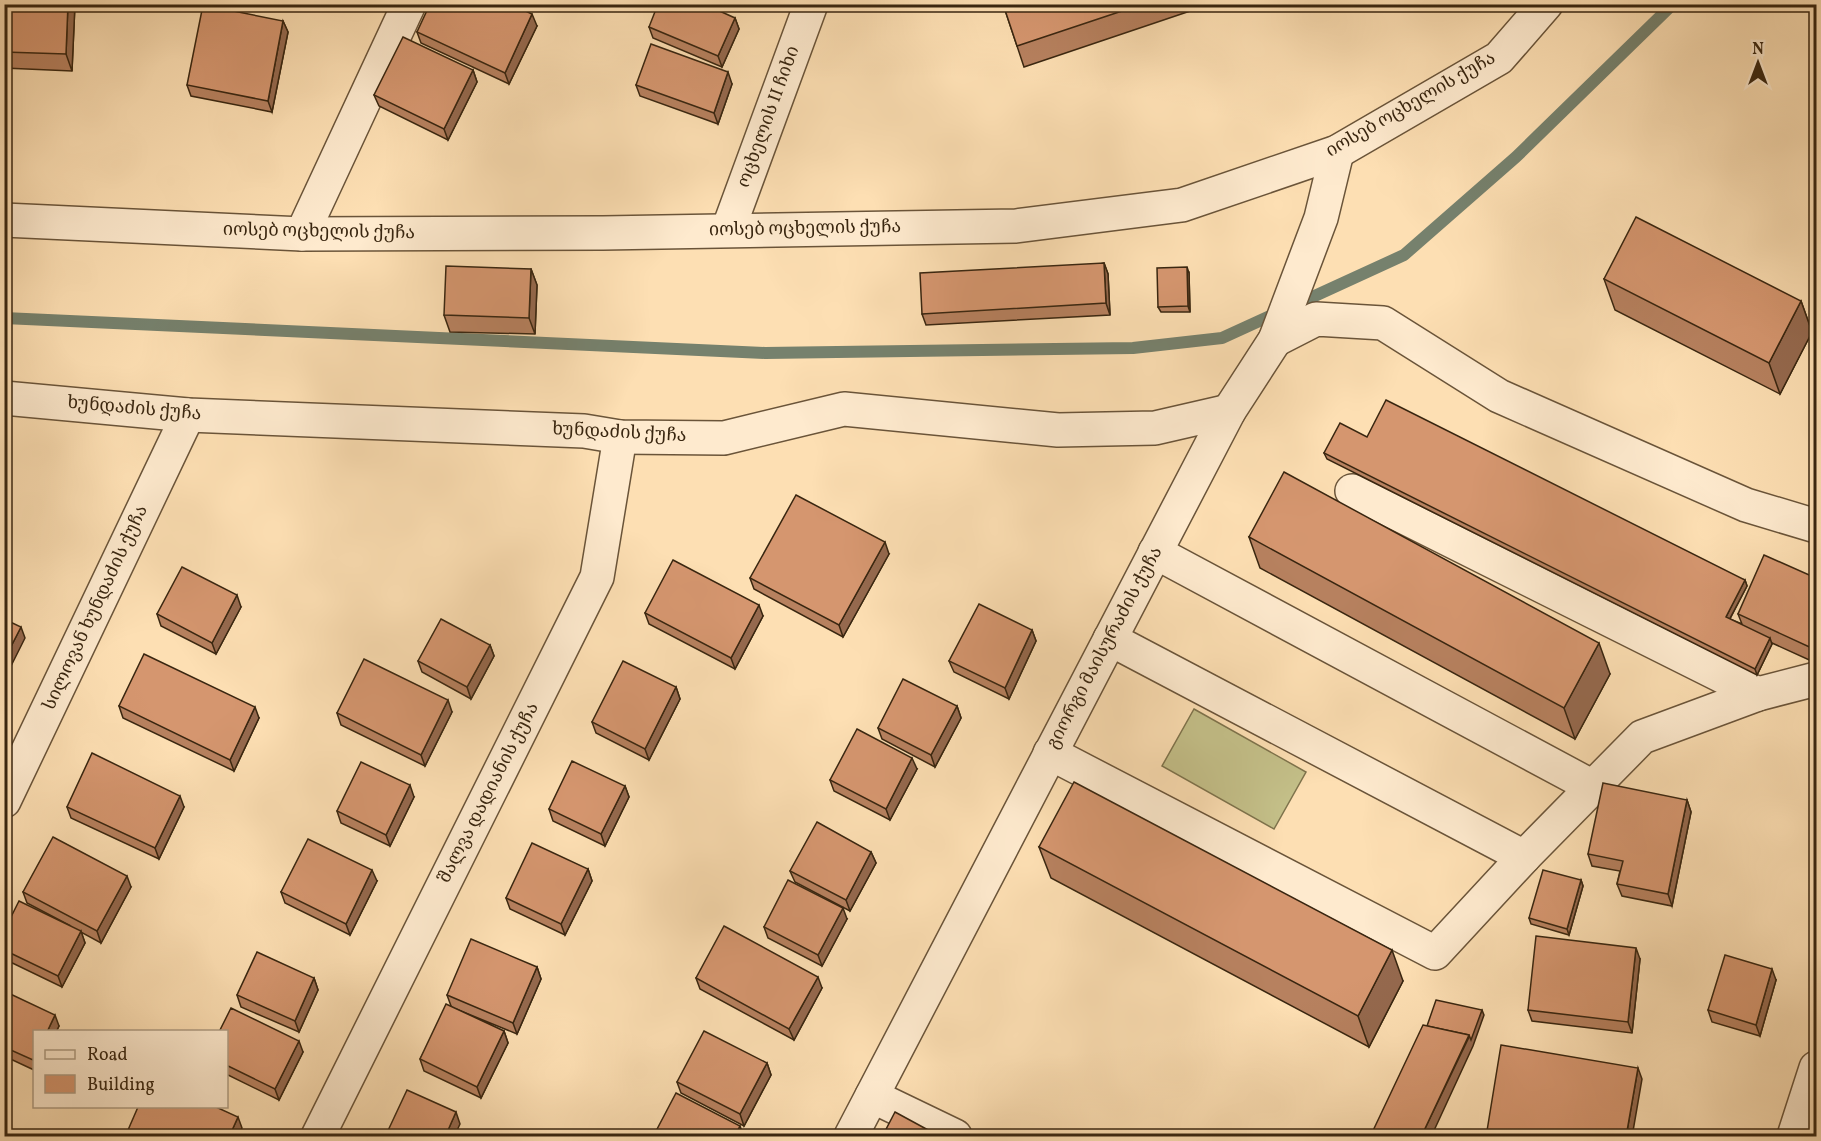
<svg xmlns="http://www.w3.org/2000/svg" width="1821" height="1141" font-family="Vollkorn,'Noto Serif Georgian',serif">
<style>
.pitch{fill:#c4c089;stroke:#7e734c;stroke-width:1.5}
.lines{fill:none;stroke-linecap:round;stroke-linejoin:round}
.stream{stroke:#76816d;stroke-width:12}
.minor-casing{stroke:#6a5439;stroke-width:36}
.minor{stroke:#feeace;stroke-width:33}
.wall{fill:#b7815f;stroke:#392610;stroke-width:1.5}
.shaded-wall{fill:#95694e;stroke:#392610;stroke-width:1.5}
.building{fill:#d5966f;stroke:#392610;stroke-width:1.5}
.labels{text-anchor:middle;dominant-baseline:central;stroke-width:5;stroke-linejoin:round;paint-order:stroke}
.street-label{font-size:18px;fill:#392610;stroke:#feeace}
</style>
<rect width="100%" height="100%" fill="#fddfb3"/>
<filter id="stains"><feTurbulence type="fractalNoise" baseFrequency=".00333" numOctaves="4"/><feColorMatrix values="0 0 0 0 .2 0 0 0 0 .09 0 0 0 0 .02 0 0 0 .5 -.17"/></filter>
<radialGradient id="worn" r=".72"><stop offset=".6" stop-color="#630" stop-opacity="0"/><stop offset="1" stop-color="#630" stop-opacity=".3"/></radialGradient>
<!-- pitch -->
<path class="pitch" d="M 1194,709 L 1306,772 L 1274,829 L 1162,766 Z"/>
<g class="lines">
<!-- stream -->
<g class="stream">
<path d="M 1295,305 L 1404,255 L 1516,157 L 1673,4"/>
<path d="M 4,318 L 765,353 L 1133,348 L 1222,338 L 1279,312"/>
</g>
<!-- minor casing -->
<g class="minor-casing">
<g id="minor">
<path d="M 4,220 L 302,234 L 603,233 L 1016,226 L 1182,205 L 1337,152 L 1499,58 L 1546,4"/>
<path d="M 728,230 L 811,4"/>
<path d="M 302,234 L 409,4"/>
<path d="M 1275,340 L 1316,319 L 1383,323 L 1499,396 L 1746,505 L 1816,526"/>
<path d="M 4,398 L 188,415 L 584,431 L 620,437 L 724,438 L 844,409 L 1058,430 L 1155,428 L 1229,411"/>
<path d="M 1352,491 L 1758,694"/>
<path d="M 1155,552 L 1593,787"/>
<path d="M 1110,639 L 1524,857 L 1642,737 L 1758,694 L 1816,679"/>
<path d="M 1050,753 L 1435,953 L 1524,857"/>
<path d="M 4,801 L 188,415"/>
<path d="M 872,1096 L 955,1136"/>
<path d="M 318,1136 L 597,577 L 620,437"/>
<path d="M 851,1136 L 1229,411 L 1275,340 L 1321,218 L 1337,152"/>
<path d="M 1794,1136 L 1816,1068"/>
</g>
</g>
<!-- minor -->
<use href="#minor" class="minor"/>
</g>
<!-- wall -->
<g class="wall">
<path d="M 4,4 L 75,4 L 72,71 L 4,68 Z"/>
<path d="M 1003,4 L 1211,4 L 1024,67 Z"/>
<path d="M 735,18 L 739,29 L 722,67 L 653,38 L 649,27 Z"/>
<path d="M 283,21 L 288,32 L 272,112 L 191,96 L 187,85 Z"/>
<path d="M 537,26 L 509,84 L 421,43 L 417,32 Z"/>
<path d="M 473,70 L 477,82 L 448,140 L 379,106 L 374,95 Z"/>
<path d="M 732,84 L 718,124 L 640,96 L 636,85 Z"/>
<path d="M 1104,263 L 1108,274 L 1110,315 L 926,325 L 922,314 Z"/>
<path d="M 531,269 L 537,285 L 535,334 L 450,332 L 444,315 Z"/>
<path d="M 1189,273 L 1190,312 L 1161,312 L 1158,307 Z"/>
<path d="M 1604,279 L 1801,301 L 1812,332 L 1780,394 L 1615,310 Z"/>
<path d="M 1367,437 L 1745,580 L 1747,586 L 1730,619 L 1742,624 L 1738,614 L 1816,578 L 1816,663 L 1772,643 L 1772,644 L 1757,675 L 1327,459 L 1324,453 Z"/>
<path d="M 1249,537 L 1610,674 L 1575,739 L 1260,568 Z"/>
<path d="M 889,554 L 843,637 L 754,589 L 750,578 Z"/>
<path d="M 241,607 L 216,654 L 161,626 L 157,614 Z"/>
<path d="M 645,613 L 763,616 L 735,669 L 649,624 Z"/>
<path d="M 1032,630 L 1036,641 L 1009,699 L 954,672 L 949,661 Z"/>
<path d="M 490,645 L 494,656 L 471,699 L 422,672 L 418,661 Z"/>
<path d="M 676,687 L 680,699 L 649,760 L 596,733 L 592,722 Z"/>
<path d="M 119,706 L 259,718 L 234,771 L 123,718 Z"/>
<path d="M 957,706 L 961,718 L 935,767 L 882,739 L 878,728 Z"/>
<path d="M 452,712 L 425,766 L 341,725 L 337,713 Z"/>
<path d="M 917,769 L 890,820 L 834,791 L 830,780 Z"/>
<path d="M 625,786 L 629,797 L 605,846 L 553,821 L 549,809 Z"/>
<path d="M 414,797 L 390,846 L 341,823 L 337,811 Z"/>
<path d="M 1687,800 L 1691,812 L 1672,906 L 1622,896 L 1617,884 L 1620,871 L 1592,866 L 1588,854 Z"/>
<path d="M 67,807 L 184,807 L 159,859 L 71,818 Z"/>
<path d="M 1039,847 L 1403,981 L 1369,1047 L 1051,878 Z"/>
<path d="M 871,852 L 876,863 L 850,911 L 795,882 L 790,871 Z"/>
<path d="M 588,869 L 592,881 L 565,935 L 510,909 L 506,898 Z"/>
<path d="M 1581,880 L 1583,886 L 1569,935 L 1531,924 L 1529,918 Z"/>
<path d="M 377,881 L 350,935 L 285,903 L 281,892 Z"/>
<path d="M 131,887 L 101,943 L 81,932 L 85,943 L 62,987 L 4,959 L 4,931 L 69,925 L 27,903 L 23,892 Z"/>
<path d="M 847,919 L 822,966 L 768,938 L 764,927 Z"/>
<path d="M 1640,959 L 1632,1033 L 1532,1021 L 1528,1010 Z"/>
<path d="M 537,967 L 541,979 L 517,1034 L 456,1009 L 504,1031 L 508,1043 L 481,1098 L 424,1071 L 420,1059 L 451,1006 L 447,995 Z"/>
<path d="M 314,978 L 318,990 L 299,1032 L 241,1007 L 237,995 Z"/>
<path d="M 696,978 L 822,988 L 794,1040 L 700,989 Z"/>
<path d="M 1776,980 L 1760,1036 L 1712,1022 L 1708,1010 Z"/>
<path d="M 4,991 L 59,1026 L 56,1032 L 34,1032 L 34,1070 L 4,1056 Z"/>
<path d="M 226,1032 L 303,1052 L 279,1100 L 226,1074 Z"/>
<path d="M 767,1063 L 771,1075 L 744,1126 L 681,1093 L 677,1082 Z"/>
</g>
<!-- shaded-wall -->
<g class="shaded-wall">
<path d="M 68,4 L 75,4 L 72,71 L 66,54 Z"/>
<path d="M 532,14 L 537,26 L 509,84 L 505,73 Z"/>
<path d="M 735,18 L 739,29 L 722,67 L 718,56 Z"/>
<path d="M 283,21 L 288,32 L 272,112 L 268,101 Z"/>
<path d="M 473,70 L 477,82 L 448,140 L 444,129 Z"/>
<path d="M 728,72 L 732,84 L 718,124 L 714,113 Z"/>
<path d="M 1104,263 L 1108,274 L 1110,315 L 1106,303 Z"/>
<path d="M 1187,267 L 1189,273 L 1190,312 L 1188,306 Z"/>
<path d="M 531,269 L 537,285 L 535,334 L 529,318 Z"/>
<path d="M 1801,301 L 1812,332 L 1780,394 L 1769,363 Z"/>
<path d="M 885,542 L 889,554 L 843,637 L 839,625 Z"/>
<path d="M 1745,580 L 1747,586 L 1728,622 L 1726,617 Z"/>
<path d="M 237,595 L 241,607 L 216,654 L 212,643 Z"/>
<path d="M 759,605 L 763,616 L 735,669 L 731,658 Z"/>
<path d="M 21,627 L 25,638 L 4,680 L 4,660 Z"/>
<path d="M 1032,630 L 1036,641 L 1009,699 L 1005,688 Z"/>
<path d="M 1770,638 L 1772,644 L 1757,675 L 1755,669 Z"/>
<path d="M 1599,643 L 1610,674 L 1575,739 L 1564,708 Z"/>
<path d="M 490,645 L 494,656 L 471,699 L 467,687 Z"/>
<path d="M 676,687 L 680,699 L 649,760 L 645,749 Z"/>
<path d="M 448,700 L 452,712 L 425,766 L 421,755 Z"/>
<path d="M 957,706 L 961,718 L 935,767 L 931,755 Z"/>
<path d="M 255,707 L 259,718 L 234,771 L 230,760 Z"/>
<path d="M 912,758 L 917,769 L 890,820 L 886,809 Z"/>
<path d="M 410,785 L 414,797 L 390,846 L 386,835 Z"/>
<path d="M 625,786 L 629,797 L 605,846 L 601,834 Z"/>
<path d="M 180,796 L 184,807 L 159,859 L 155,848 Z"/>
<path d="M 1687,800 L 1691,812 L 1672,906 L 1668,894 Z"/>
<path d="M 871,852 L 876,863 L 850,911 L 846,900 Z"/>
<path d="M 588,869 L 592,881 L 565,935 L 561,924 Z"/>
<path d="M 372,870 L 377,881 L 350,935 L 346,924 Z"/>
<path d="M 127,876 L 131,887 L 101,943 L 97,931 Z"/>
<path d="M 1581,880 L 1583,886 L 1569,935 L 1567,929 Z"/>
<path d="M 843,908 L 847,919 L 822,966 L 818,955 Z"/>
<path d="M 81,931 L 85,943 L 62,987 L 58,976 Z"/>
<path d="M 1636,948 L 1640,959 L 1632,1033 L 1628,1022 Z"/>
<path d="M 1392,950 L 1403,981 L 1369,1047 L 1358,1016 Z"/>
<path d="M 537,967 L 541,979 L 517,1034 L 513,1023 Z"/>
<path d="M 1772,969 L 1776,980 L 1760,1036 L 1756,1025 Z"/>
<path d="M 818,977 L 822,988 L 794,1040 L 789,1029 Z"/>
<path d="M 314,978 L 318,990 L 299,1032 L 295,1021 Z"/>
<path d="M 1482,1010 L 1484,1015 L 1473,1046 L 1431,1137 L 1421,1137 Z"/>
<path d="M 55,1015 L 59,1026 L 56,1032 L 47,1032 Z"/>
<path d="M 504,1031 L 508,1043 L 481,1098 L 477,1087 Z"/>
<path d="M 299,1041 L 303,1052 L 279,1100 L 275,1089 Z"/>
<path d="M 767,1063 L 771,1075 L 744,1126 L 740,1114 Z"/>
<path d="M 1638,1068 L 1642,1079 L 1632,1137 L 1626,1137 Z"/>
<path d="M 456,1112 L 460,1124 L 454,1137 L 445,1137 Z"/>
<path d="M 238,1117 L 242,1128 L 238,1137 L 229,1137 Z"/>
<path d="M 740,1126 L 744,1137 L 734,1137 Z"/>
</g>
<!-- building -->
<g class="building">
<path d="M 4,4 L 68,4 L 66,54 L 4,52 Z"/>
<path d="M 430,4 L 511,4 L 532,14 L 505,73 L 417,32 Z"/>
<path d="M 658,4 L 704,4 L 735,18 L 718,56 L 649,27 Z"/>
<path d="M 1003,4 L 1143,4 L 1017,46 Z"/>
<path d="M 203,5 L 283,21 L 268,101 L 187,85 Z"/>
<path d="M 403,37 L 473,70 L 444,129 L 374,95 Z"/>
<path d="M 651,44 L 728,72 L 714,113 L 636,85 Z"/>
<path d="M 1636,217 L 1801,301 L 1769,363 L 1604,279 Z"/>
<path d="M 1104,263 L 1106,303 L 922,314 L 920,273 Z"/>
<path d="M 446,266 L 531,269 L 529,318 L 444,315 Z"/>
<path d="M 1187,267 L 1188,306 L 1158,307 L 1157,268 Z"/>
<path d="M 1386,400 L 1745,580 L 1726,617 L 1770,638 L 1755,669 L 1324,453 L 1340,423 L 1367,437 Z"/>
<path d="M 1284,472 L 1599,643 L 1564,708 L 1249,537 Z"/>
<path d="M 796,495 L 885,542 L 839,625 L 750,578 Z"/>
<path d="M 1764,555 L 1816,578 L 1816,650 L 1738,614 Z"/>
<path d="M 673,560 L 759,605 L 731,658 L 645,613 Z"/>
<path d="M 182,567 L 237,595 L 212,643 L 157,614 Z"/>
<path d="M 979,604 L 1032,630 L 1005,688 L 949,661 Z"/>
<path d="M 4,619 L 21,627 L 4,660 Z"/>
<path d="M 441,619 L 490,645 L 467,687 L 418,661 Z"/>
<path d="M 144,654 L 255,707 L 230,760 L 119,706 Z"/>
<path d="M 364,659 L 448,700 L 421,755 L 337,713 Z"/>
<path d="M 623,661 L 676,687 L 645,749 L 592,722 Z"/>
<path d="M 903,679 L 957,706 L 931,755 L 878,728 Z"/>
<path d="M 857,729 L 912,758 L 886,809 L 830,780 Z"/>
<path d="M 92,753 L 180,796 L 155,848 L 67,807 Z"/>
<path d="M 572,761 L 625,786 L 601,834 L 549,809 Z"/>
<path d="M 361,762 L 410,785 L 386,835 L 337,811 Z"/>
<path d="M 1074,782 L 1392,950 L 1358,1016 L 1039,847 Z"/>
<path d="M 1603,783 L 1687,800 L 1668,894 L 1617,884 L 1623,861 L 1588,854 Z"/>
<path d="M 817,822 L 871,852 L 846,900 L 790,871 Z"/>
<path d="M 53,837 L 127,876 L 97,931 L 23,892 Z"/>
<path d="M 308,839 L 372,870 L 346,924 L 281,892 Z"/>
<path d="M 532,843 L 588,869 L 561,924 L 506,898 Z"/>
<path d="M 1543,870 L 1581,880 L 1567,929 L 1529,918 Z"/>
<path d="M 788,880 L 843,908 L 818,955 L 764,927 Z"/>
<path d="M 19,901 L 81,931 L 58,976 L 4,950 L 4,931 Z"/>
<path d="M 724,926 L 818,977 L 789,1029 L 696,978 Z"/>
<path d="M 1536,936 L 1636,948 L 1628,1022 L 1528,1010 Z"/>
<path d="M 471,939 L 537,967 L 513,1023 L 447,995 Z"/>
<path d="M 257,952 L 314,978 L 295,1021 L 237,995 Z"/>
<path d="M 1725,955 L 1772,969 L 1756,1025 L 1708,1010 Z"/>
<path d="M 4,991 L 55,1015 L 47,1032 L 34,1032 L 34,1057 L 33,1060 L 4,1047 Z"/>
<path d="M 1436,1000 L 1482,1010 L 1471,1040 L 1469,1035 L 1427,1026 Z"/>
<path d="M 446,1004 L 504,1031 L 477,1087 L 420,1059 Z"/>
<path d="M 231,1008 L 299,1041 L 275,1089 L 226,1065 L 226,1032 L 219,1032 Z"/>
<path d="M 1423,1025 L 1469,1035 L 1421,1137 L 1370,1137 Z"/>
<path d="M 704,1031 L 767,1063 L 740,1114 L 677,1082 Z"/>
<path d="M 1501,1045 L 1638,1068 L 1626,1137 L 1486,1137 Z"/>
<path d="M 407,1090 L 456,1112 L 445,1137 L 385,1137 Z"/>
<path d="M 676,1093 L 740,1126 L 734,1137 L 662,1137 L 655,1133 Z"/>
<path d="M 138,1107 L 216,1107 L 238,1117 L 229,1137 L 125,1137 Z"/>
<path d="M 895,1112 L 941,1137 L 882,1137 Z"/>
</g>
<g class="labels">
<!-- street labels -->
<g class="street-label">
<text transform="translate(1411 105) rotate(-30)">იოსებ ოცხელის ქუჩა</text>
<text transform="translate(769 117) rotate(-70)">ოცხელის II ჩიხი</text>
<text transform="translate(805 229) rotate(-1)">იოსებ ოცხელის ქუჩა</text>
<text transform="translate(319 232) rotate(1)">იოსებ ოცხელის ქუჩა</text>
<text transform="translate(134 409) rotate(5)">ხუნდაძის ქუჩა</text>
<text transform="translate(619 433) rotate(3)">ხუნდაძის ქუჩა</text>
<text transform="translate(96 608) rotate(-65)">სილოვან ხუნდაძის ქუჩა</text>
<text transform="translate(1105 648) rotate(-62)">გიორგი მაისურაძის ქუჩა</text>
<text transform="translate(489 793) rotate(-63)">შალვა დადიანის ქუჩა</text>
</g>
</g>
<!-- margin -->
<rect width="1821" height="1141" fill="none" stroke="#fddfb3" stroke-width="24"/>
<rect x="6" y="6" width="1809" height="1129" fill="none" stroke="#392610" stroke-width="3"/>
<rect x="12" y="12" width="1797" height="1117" fill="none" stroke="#392610" stroke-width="1.5"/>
<!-- legend -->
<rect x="33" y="1030" width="195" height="78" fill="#feeace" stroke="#af9c82" stroke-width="1.5"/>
<rect x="45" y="1050" width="30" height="9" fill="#feeace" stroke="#af9c82" stroke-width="1.5"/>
<text x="87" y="1060" font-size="18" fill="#392610">Road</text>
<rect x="45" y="1075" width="30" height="18" fill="#d5966f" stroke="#af9c82" stroke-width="1.5"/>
<text x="87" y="1090" font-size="18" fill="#392610">Building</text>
<!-- north arrow -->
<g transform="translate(1758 63)" stroke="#feeace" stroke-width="4.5" paint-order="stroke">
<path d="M0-4.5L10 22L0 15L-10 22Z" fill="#392610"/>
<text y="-9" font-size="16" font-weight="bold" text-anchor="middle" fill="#392610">N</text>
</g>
<rect width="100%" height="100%" filter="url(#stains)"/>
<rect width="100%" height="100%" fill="url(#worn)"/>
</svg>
